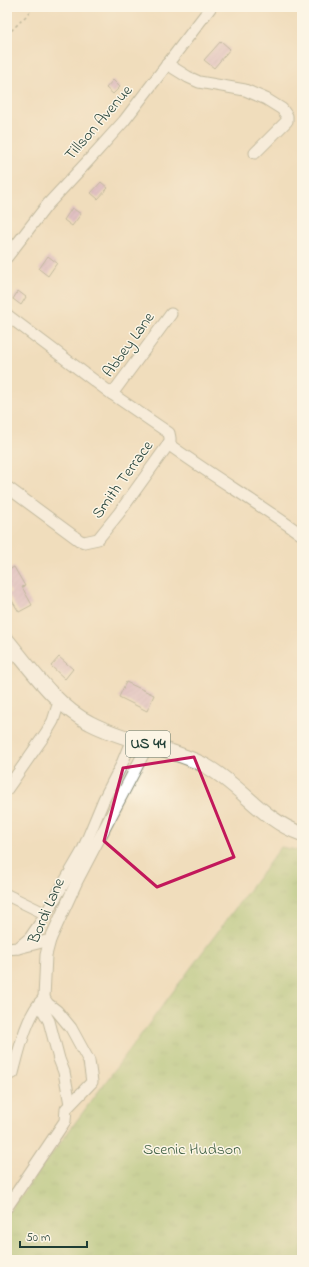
<svg xmlns="http://www.w3.org/2000/svg" width="309" height="1267" font-family="'Indie Flower',sans-serif">
<style>
.park{fill:url(#park-tufts);stroke:#5e8052}
.building{fill:url(#building-hatch)}
.lines{fill:none;stroke-linecap:round;stroke-linejoin:round}
.minor-casing{stroke:#888d78;stroke-width:13}
.major-casing{stroke:#888d78;stroke-width:16}
.path{stroke:#888d78;stroke-width:1.5;stroke-dasharray:3 3;stroke-linecap:butt}
.minor{stroke:#fff;stroke-width:11}
.major{stroke:#fff;stroke-width:14}
.marked{fill:none;stroke:#c2185b;stroke-width:3;stroke-linejoin:round}
.labels{text-anchor:middle;dominant-baseline:central;stroke-width:3;stroke-linejoin:round;paint-order:stroke}
.shield{fill:#fcf5e5;stroke:#617469;stroke-width:1}
.shield-label{font-size:15px;font-weight:bold;fill:#1f3d34}
.street-label{font-size:16px;fill:#1f3d34;stroke:#fcf5e5}
.park-label{font-size:16px;fill:#3e5f43;stroke:#fcf5e5}
</style>
<defs>
<pattern id="park-tufts" width="24" height="20" patternUnits="userSpaceOnUse"><rect width="24" height="20" fill="#9cc471"/><path d="M3 7l-1-3M5 7V3M7 7l1-3M15 17l-1-3M17 17v-4M19 17l1-3" fill="none" stroke="#7fa05e"/></pattern>
<pattern id="building-hatch" width="6" height="6" patternUnits="userSpaceOnUse"><rect width="6" height="6" fill="#ce9fcc"/><path d="M-1 1l2-2M0 6l6-6M5 7l2-2" fill="none" stroke="#a783a6"/></pattern>
</defs>
<rect width="100%" height="100%" fill="#fcf5e5"/>
<filter id="ink" filterUnits="userSpaceOnUse"><feTurbulence type="fractalNoise" baseFrequency=".025" numOctaves="2"/><feDisplacementMap in="SourceGraphic" scale="8" xChannelSelector="R" yChannelSelector="G"/><feConvolveMatrix kernelMatrix="1 2 1 2 8 2 1 2 1" color-interpolation-filters="sRGB"/></filter>
<filter id="wash" filterUnits="userSpaceOnUse"><feTurbulence type="fractalNoise" baseFrequency=".012" numOctaves="4" result="noise"/><feDisplacementMap in="SourceGraphic" scale="16" xChannelSelector="R" yChannelSelector="G"/><feGaussianBlur stdDeviation="0.9" result="paint"/><feColorMatrix in="noise" values="0 0 0 0 0 0 0 0 0 0 0 0 0 0 0 0 0 1.4 0 .05"/><feComposite in="paint" operator="in"/></filter>
<g filter="url(#wash)">
<rect width="100%" height="100%" fill="#f0ddbc"/>
<!-- park -->
<path class="park" d="M 281,847 L 302,851 L 302,1260 L 7,1260 L 7,1214 Z"/>
<g id="blocks">
<!-- building -->
<g class="building">
<path d="M 221,41 L 230,49 L 214,68 L 204,60 Z"/>
<path d="M 113,80 L 120,87 L 113,94 L 106,88 Z"/>
<path d="M 101,182 L 108,188 L 98,199 L 91,193 Z"/>
<path d="M 72,208 L 81,214 L 72,226 L 64,220 Z"/>
<path d="M 48,256 L 57,263 L 48,276 L 39,269 Z"/>
<path d="M 18,291 L 26,297 L 21,305 L 13,299 Z"/>
<path d="M 14,567 L 25,586 L 22,587 L 32,605 L 19,612 L 8,594 L 11,592 L 7,586 L 7,571 Z"/>
<path d="M 59,657 L 73,669 L 65,679 L 51,666 Z"/>
<path d="M 126,682 L 154,695 L 147,711 L 119,697 Z"/>
</g>
</g>
</g>
<g filter="url(#ink)">
<use href="#blocks" fill-opacity="0" stroke="#888d78" stroke-width="1"/>
<g class="lines">
<!-- minor casing -->
<g class="minor-casing">
<g id="minor">
<path d="M 167,64 L 188,77 L 199,82 L 245,90 L 266,99 L 282,109 L 287,116 L 287,121 L 255,153"/>
<path d="M 7,257 L 48,204 L 88,161 L 124,121 L 211,7"/>
<path d="M 7,315 L 112,394 L 169,433 L 170,438 L 170,442 L 119,513 L 98,539 L 84,542 L 79,540 L 7,487"/>
<path d="M 112,394 L 171,314"/>
<path d="M 168,444 C 212,476 258,503 302,535"/>
<path d="M 7,661 L 15,650"/>
<path d="M 7,789 L 46,733 L 53,721 L 59,702"/>
<path d="M 7,895 L 46,914"/>
<path d="M 18,948 L 30,938 L 43,919 L 82,852 L 104,799 L 121,766 L 132,739"/>
<path d="M 7,949 L 18,948 L 50,940"/>
<path d="M 44,998 L 43,1005 L 44,1012 L 49,1021 L 59,1059 L 64,1072 L 70,1104"/>
<path d="M 13,1073 C 19,1050 27,1014 44,998"/>
<path d="M 7,1207 L 65,1121 L 66,1109 L 92,1082 L 89,1061 L 71,1028 L 57,1011 L 48,1004 L 44,998 L 46,955 L 50,940 L 77,881 L 148,745"/>
</g>
</g>
<!-- major casing -->
<g class="major-casing">
<path id="major" d="M 7,640 C 30,668 57,707 90,723 C 126,742 170,747 206,766 C 242,786 262,820 302,834"/>
</g>
<!-- path -->
<path class="path" d="M 7,35 L 35,7"/>
<!-- minor -->
<use href="#minor" class="minor"/>
<!-- major -->
<use href="#major" class="major"/>
</g>
</g>
<!-- marked area -->
<path d="M0 0H309V1267H0ZM 194,757 L 234,857 L 157,887 L 104,841 L 123,768 Z" fill="#f0ddbc" fill-opacity=".55" fill-rule="evenodd"/>
<path class="marked" d="M 194,757 L 234,857 L 157,887 L 104,841 L 123,768 Z"/>
<g class="labels">
<!-- shield labels -->
<rect class="shield" x="126" y="731" width="44" height="26" rx="3"/>
<g class="shield-label">
<text x="148" y="744">US 44</text>
</g>
<!-- street labels -->
<g class="street-label">
<text transform="translate(99 123) rotate(-49)">Tillson Avenue</text>
<text transform="translate(129 345) rotate(-54)">Abbey Lane</text>
<text transform="translate(123 480) rotate(-54)">Smith Terrace</text>
<text transform="translate(47 911) rotate(-67)">Bordi Lane</text>
</g>
<!-- park labels -->
<g class="park-label">
<text x="192" y="1150">Scenic Hudson</text>
</g>
</g>
<!-- margin -->
<rect width="309" height="1267" fill="none" stroke="#fcf5e5" stroke-width="24"/>
<!-- scale -->
<path d="M20 1241v6h67v-6" fill="none" stroke="#1f3d34" stroke-width="2"/>
<text x="26" y="1241" font-size="12" fill="#1f3d34" stroke="#fcf5e5" stroke-width="3" paint-order="stroke">50 m</text>
</svg>
